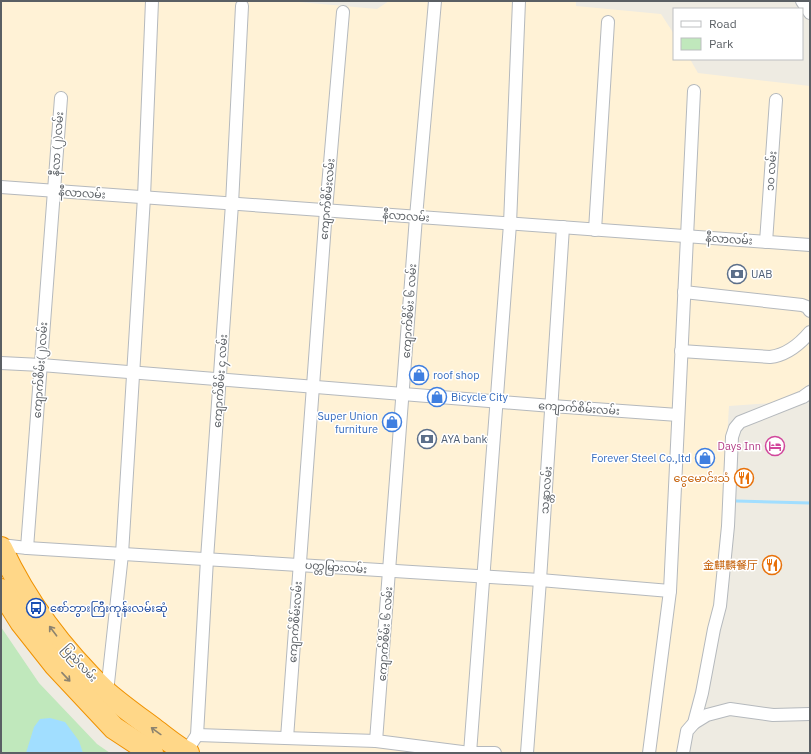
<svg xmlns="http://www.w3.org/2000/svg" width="811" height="754" font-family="'IBM Plex Sans','Noto Sans SC','Noto Sans Myanmar',sans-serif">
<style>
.commercial{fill:#fff2d6}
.green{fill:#c0e8bc}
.water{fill:#a1deff}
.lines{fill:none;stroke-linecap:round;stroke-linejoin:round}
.stream{stroke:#a1deff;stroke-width:3}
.street-casing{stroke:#b5b9bd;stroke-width:14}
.highway-casing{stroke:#f09200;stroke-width:24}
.street{stroke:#fff;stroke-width:12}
.highway{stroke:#ffd788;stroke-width:22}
.oneway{stroke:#8c836f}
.labels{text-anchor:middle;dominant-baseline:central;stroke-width:3;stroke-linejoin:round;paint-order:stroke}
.street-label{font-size:11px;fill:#5a5f64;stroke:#fff}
.service-label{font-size:11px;fill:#4e5e75;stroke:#fff;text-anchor:start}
.shop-label{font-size:11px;fill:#366cbe;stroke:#fff;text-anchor:start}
.hotel-label{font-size:11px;fill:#b23c85;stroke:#fff;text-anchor:end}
.food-label{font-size:11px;fill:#c56008;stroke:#fff;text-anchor:end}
.transit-label{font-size:11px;fill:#164399;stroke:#fff;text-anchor:start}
</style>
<rect width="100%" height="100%" fill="#eeebe2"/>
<!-- commercial -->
<path class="commercial" d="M 1,1 L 288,1 L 377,9 L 389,1 L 576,1 L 576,6 L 661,14 L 674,34 L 674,59 L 690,59 L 698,73 L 810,86 L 810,383 L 801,391 L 772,403 L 729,406 L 717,605 L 679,753 L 202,753 L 179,741 L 136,710 L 76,650 L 28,584 L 1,535 Z"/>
<!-- green -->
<path class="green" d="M 1,627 L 39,683 L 97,744 L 110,753 L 1,753 Z"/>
<!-- water -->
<path class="water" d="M 50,718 L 65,722 L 79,741 L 83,753 L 26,753 L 34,727 L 40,719 Z"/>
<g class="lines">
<!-- stream -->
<path class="stream" d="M 736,501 L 810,503"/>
<!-- street casing -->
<g class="street-casing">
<g id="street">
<path d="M 802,1 L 810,13"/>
<path d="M 1,187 L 810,245"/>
<path d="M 595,230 L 608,22"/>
<path d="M 766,242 L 776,100"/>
<path d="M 684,292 L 802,305 L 807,307 L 810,311"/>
<path d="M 681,351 L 770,357 C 787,355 799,345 810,332"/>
<path d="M 1,363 L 41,365 L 552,406 L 678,415"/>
<path d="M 1,545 L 27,548 L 540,580 L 670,591"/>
<path d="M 27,548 L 61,98"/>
<path d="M 107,692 L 122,554 L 144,197 L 152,1"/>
<path d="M 694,723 L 707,715 L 730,709 L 773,715 L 810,714"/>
<path d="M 197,735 L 376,741 L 470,753 L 495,753"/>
<path d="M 287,738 L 326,210 L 343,12"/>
<path d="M 376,741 L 416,217 L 435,1"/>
<path d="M 186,752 L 197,735 L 207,559 L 232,204 L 242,6"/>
<path d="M 470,753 L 510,224 L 519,1"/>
<path d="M 527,753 L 540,580 L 563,227"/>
<path d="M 649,753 L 670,591 L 694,91"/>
<path d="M 683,753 L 687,731 L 694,723 L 702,693 L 714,629 L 720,606 L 728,526 L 732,437 L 735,428 L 740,422 L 803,397 L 810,392"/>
</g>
</g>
<!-- highway casing -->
<g class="highway-casing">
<g id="highway">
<path d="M 1,548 C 26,602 64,652 107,693 C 122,706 139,718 155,730 C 166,738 176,747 188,753"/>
<path d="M 1,590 L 21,622 L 55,665 L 114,728 L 152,753"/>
</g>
</g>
<!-- street -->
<use href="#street" class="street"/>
<!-- highway -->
<use href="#highway" class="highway"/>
</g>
<!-- one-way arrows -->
<defs><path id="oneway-shaft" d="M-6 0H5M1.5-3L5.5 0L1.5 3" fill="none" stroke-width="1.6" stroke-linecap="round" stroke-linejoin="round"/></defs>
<g class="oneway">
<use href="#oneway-shaft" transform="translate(53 631) rotate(-127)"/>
<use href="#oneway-shaft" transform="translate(66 677) rotate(47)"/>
<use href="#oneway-shaft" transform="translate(156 731) rotate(-144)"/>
</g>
<!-- icons -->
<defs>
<g id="bank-ring" transform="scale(1)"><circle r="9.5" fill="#fff" stroke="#5c6f8a" stroke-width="1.5"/><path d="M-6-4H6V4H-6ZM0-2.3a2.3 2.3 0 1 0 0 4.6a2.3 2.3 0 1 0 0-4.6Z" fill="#5c6f8a"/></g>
<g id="shop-ring" transform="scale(1)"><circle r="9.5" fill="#fff" stroke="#3f7fe0" stroke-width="1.5"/><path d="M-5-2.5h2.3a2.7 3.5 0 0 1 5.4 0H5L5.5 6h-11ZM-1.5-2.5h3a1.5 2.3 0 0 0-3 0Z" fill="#3f7fe0"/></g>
<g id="hotel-ring" transform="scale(1)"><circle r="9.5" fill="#fff" stroke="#d1479c" stroke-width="1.5"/><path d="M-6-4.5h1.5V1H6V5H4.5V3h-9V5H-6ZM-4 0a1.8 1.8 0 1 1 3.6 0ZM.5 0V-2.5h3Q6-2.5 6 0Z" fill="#d1479c"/></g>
<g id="restaurant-ring" transform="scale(1)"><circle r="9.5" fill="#fff" stroke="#e8710a" stroke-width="1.5"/><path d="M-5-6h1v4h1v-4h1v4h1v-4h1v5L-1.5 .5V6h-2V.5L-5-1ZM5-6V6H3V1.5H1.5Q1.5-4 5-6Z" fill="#e8710a"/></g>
<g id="bus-ring" transform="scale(1)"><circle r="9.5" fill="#fff" stroke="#1a4fb4" stroke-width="1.5"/><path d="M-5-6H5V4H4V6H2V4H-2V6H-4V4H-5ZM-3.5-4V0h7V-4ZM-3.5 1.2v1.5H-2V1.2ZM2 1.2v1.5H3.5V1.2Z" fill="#1a4fb4"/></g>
</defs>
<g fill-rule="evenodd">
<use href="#bank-ring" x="737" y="274"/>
<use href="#shop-ring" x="419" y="375"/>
<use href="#shop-ring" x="437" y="397"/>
<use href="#shop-ring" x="392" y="422"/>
<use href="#bank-ring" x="427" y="439"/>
<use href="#hotel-ring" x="775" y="446"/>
<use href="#shop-ring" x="705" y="458"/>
<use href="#restaurant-ring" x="744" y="478"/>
<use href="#restaurant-ring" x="772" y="565"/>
<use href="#bus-ring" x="36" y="608"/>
</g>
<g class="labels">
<!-- street labels -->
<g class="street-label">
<text transform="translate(57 144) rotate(-86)">နီလာ (၂)လမ်း</text>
<text transform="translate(771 171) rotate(-86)">၁၀ လမ်း</text>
<text transform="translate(82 193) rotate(4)">နီလာလမ်း</text>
<text transform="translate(327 199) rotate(-85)">ကျောက်စိမ်းလမ်း</text>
<text transform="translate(406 216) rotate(4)">နီလာလမ်း</text>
<text transform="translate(729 239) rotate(4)">နီလာလမ်း</text>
<text transform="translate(409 311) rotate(-86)">ကျောက်စိမ်း ၆ လမ်း</text>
<text transform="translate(40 370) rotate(-86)">ကျောက်စိမ်း(၂)လမ်း</text>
<text transform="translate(220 381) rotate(-86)">ကျောက်စိမ်း ၄ လမ်း</text>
<text transform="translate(579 408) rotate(4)">ကျောက်စိမ်းလမ်း</text>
<text transform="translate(546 490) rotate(-86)">သန္တာလမ်း</text>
<text transform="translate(336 567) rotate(4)">ပတ္တမြားလမ်း</text>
<text transform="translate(295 622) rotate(-86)">ကျောက်စိမ်းလမ်း</text>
<text transform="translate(385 634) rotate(-86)">ကျောက်စိမ်း ၆ လမ်း</text>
<text transform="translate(80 663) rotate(48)">ပြည်လမ်း</text>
</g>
<!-- service labels -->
<g class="service-label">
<text x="751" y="274">UAB</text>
<text x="441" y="439">AYA bank</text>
</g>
<!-- shop labels -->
<g class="shop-label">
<text x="433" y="375">roof shop</text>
<text x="451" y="397">Bicycle City</text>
<text x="378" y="416" text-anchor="end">Super Union<tspan x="378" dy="13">furniture</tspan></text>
<text x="691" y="458" text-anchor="end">Forever Steel Co.,ltd</text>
</g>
<!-- hotel labels -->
<g class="hotel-label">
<text x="761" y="446">Days Inn</text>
</g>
<!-- food labels -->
<g class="food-label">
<text x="730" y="478">ငွေမောင်းသံ</text>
<text x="758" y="565">金麒麟餐厅</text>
</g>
<!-- transit labels -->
<g class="transit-label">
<text x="50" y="608">စော်ဘွားကြီးကုန်းလမ်းဆုံ</text>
</g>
</g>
<!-- border -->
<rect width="811" height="754" fill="none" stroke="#5a5f64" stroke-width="4"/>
<!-- legend -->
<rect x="673" y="8" width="130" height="52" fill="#ffffff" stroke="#bdbfc1"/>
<rect x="681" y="21" width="20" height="6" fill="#ffffff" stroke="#bdbfc1"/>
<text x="709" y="28" font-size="12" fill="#5a5f64">Road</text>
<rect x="681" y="38" width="20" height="12" fill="#c0e8bc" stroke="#bdbfc1"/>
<text x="709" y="48" font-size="12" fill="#5a5f64">Park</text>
</svg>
